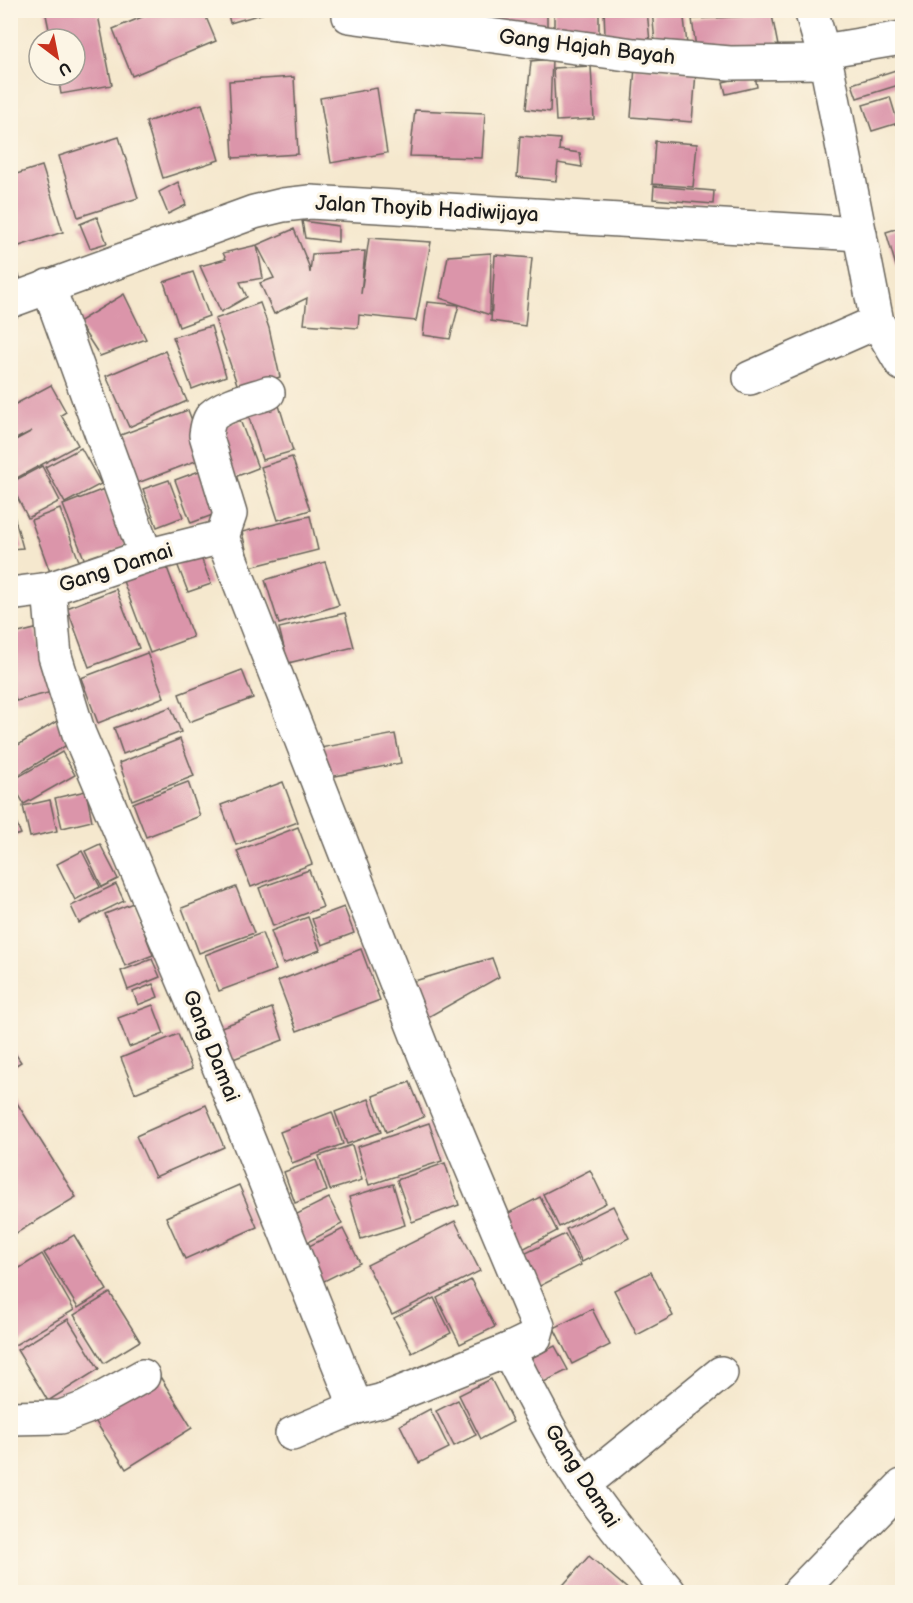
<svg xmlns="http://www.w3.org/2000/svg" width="913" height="1603" font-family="'Balsamiq Sans',sans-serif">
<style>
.building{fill:#db95aa}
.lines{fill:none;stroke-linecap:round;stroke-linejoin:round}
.minor-casing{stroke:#68635a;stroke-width:36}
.minor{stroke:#fff;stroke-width:33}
.labels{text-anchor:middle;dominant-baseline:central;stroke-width:6;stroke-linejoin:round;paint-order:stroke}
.street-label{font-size:21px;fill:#1c1c1c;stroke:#fcf5e5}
</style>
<rect width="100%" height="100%" fill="#fcf5e5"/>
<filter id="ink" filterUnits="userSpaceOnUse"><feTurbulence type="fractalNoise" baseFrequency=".0167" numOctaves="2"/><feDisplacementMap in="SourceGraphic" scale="12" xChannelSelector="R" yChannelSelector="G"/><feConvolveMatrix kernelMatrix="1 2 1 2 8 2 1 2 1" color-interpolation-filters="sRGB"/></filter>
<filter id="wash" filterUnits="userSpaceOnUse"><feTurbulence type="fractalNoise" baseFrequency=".008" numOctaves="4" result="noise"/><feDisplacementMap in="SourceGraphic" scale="24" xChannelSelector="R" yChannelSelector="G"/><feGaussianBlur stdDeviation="1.35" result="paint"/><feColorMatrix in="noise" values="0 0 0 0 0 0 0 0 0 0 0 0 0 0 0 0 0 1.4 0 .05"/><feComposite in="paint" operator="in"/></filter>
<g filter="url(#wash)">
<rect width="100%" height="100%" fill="#f5e8ce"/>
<g id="blocks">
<!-- building -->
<g class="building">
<path d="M 45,10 L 97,10 L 112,85 L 61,94 L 58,75 L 75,75 L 75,39 L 51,39 Z"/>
<path d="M 159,10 L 203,10 L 216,41 L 132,76 L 113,29 Z"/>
<path d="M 227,10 L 272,10 L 272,11 L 230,23 Z"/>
<path d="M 461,10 L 547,10 L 547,27 L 461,16 Z"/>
<path d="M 554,10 L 599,10 L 599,34 L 554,28 Z"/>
<path d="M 604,10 L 647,10 L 650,42 L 605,35 Z"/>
<path d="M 652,10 L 683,10 L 687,44 L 655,43 Z"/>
<path d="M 772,15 L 779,51 L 696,48 L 692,19 Z"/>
<path d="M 552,59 L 550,112 L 526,109 L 531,61 Z"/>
<path d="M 591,66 L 594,119 L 556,121 L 553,68 Z"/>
<path d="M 635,67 L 696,72 L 692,122 L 631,117 Z"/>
<path d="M 902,68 L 902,84 L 857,98 L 852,84 Z"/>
<path d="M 755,75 L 757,87 L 726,94 L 723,82 Z"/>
<path d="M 294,77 L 298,154 L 233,158 L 229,81 Z"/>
<path d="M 377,88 L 387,153 L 331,163 L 320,98 Z"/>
<path d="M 890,97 L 898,123 L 872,131 L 863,105 Z"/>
<path d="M 202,104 L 219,160 L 163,178 L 146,122 Z"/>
<path d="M 415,110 L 485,113 L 482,158 L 410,156 Z"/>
<path d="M 520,136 L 560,139 L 559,150 L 580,153 L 582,167 L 558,163 L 556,181 L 517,177 Z"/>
<path d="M 119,137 L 138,198 L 78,217 L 59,156 Z"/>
<path d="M 655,141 L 697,144 L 693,187 L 652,184 Z"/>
<path d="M 42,166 L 63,232 L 13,248 L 10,240 L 10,176 Z"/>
<path d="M 178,182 L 186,205 L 168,214 L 159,192 Z"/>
<path d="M 654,186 L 714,191 L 713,204 L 653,199 Z"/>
<path d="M 97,217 L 107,243 L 90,248 L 80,224 Z"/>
<path d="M 302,221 L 338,226 L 338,242 L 305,238 Z"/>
<path d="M 902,227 L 902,264 L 896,266 L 886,232 Z"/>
<path d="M 294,229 L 309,266 L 310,273 L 312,254 L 365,251 L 361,294 L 369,238 L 431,242 L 416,321 L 359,315 L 358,328 L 304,324 L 307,298 L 274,314 L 260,283 L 274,278 L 257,245 L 263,278 L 240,282 L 247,297 L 221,312 L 200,266 L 226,259 L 223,253 L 257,245 Z"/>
<path d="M 491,253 L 490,315 L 440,298 L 448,256 Z"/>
<path d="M 495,255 L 532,258 L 525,326 L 491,321 Z"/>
<path d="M 10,258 L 22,281 L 10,284 Z"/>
<path d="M 193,272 L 209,316 L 179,327 L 164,282 Z"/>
<path d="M 124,294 L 146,339 L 100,356 L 78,322 Z"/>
<path d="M 427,302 L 459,305 L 450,339 L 423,335 Z"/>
<path d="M 260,303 L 269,328 L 280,377 L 239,390 L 215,319 Z"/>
<path d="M 211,326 L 226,376 L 192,389 L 173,337 Z"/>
<path d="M 165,351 L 187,401 L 129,427 L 106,376 Z"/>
<path d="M 51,385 L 66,412 L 61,415 L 78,445 L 15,479 L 10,471 L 10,443 L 32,431 L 10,442 L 10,407 Z"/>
<path d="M 278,402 L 293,451 L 262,460 L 247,411 Z"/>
<path d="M 188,410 L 206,457 L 135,484 L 118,436 Z"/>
<path d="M 240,420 L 258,468 L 227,480 L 209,432 Z"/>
<path d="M 81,448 L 101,484 L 65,503 L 45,467 Z"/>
<path d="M 292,457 L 310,510 L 278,520 L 261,467 Z"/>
<path d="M 42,466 L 60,501 L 28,518 L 10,483 Z"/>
<path d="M 202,470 L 218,513 L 191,523 L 175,480 Z"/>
<path d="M 169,480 L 183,517 L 157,527 L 143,489 Z"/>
<path d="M 104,489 L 125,546 L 85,561 L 63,505 Z"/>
<path d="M 11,505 L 23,548 L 10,549 Z"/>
<path d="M 60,509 L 79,561 L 50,572 L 31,520 Z"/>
<path d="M 310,516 L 318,550 L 250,567 L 242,532 Z"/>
<path d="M 199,552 L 211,584 L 188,592 L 176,561 Z"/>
<path d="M 325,562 L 339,605 L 279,624 L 265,580 Z"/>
<path d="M 166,565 L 193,637 L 150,653 L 123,581 Z"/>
<path d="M 116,589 L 139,648 L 89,667 L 67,608 Z"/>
<path d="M 345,613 L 354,647 L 288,663 L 279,628 Z"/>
<path d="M 35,629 L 52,692 L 16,701 L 10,681 L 10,635 Z"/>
<path d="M 147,653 L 164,697 L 98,723 L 81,678 Z"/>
<path d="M 242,670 L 253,698 L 189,722 L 179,694 Z"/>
<path d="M 171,707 L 181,732 L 123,754 L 114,728 Z"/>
<path d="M 57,721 L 70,743 L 10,780 L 10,750 Z"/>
<path d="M 395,734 L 401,763 L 325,778 L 320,748 Z"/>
<path d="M 180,739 L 194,776 L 132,800 L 119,763 Z"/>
<path d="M 62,752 L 75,775 L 24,804 L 11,781 Z"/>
<path d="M 188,782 L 200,816 L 146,837 L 133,803 Z"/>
<path d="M 283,782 L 298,822 L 236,845 L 221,805 Z"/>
<path d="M 86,791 L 92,821 L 62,828 L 55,798 Z"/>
<path d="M 50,800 L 57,831 L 30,837 L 23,806 Z"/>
<path d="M 10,810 L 21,834 L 10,837 Z"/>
<path d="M 298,827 L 312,864 L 251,887 L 237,851 Z"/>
<path d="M 100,844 L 118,879 L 102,887 L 85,851 Z"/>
<path d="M 82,851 L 100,887 L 75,900 L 57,864 Z"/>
<path d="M 309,870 L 323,907 L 273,926 L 259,888 Z"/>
<path d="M 116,884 L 124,901 L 79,923 L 71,906 Z"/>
<path d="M 236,887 L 254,933 L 199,953 L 182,908 Z"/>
<path d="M 133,903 L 153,955 L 125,966 L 105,914 Z"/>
<path d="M 344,907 L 354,933 L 322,945 L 312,919 Z"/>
<path d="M 308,917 L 320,950 L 283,964 L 271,931 Z"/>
<path d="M 262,933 L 276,970 L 219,991 L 205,955 Z"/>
<path d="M 361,949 L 380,1000 L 297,1031 L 278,981 Z"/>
<path d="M 492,958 L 499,977 L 421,1021 L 401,985 Z"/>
<path d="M 152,959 L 160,977 L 128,990 L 121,971 Z"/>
<path d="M 153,984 L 158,997 L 138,1005 L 133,992 Z"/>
<path d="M 153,1005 L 164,1034 L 129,1047 L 118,1018 Z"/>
<path d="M 272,1008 L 283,1040 L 228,1061 L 216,1029 Z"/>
<path d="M 178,1034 L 192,1069 L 135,1093 L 121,1058 Z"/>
<path d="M 10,1046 L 21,1062 L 10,1069 Z"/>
<path d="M 410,1082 L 424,1117 L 386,1132 L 373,1096 Z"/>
<path d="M 10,1092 L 76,1197 L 10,1237 Z"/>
<path d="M 369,1099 L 381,1132 L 347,1144 L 335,1112 Z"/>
<path d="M 206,1105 L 224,1147 L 155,1177 L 136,1136 Z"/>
<path d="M 332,1112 L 343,1144 L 292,1163 L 280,1132 Z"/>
<path d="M 429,1123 L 442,1161 L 369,1185 L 357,1147 Z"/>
<path d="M 352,1145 L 362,1180 L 330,1190 L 319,1156 Z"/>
<path d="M 316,1160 L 327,1191 L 295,1203 L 284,1172 Z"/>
<path d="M 445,1163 L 459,1205 L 412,1222 L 397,1180 Z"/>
<path d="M 590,1170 L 606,1203 L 559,1227 L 543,1194 Z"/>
<path d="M 393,1184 L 405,1225 L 361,1239 L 349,1197 Z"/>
<path d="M 239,1185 L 257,1227 L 185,1259 L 166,1217 Z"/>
<path d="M 540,1197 L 557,1231 L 517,1252 L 499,1218 Z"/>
<path d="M 329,1198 L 342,1224 L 302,1245 L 289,1218 Z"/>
<path d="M 613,1206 L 629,1238 L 582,1262 L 566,1229 Z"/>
<path d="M 455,1221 L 480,1271 L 392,1315 L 367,1265 Z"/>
<path d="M 343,1229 L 360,1263 L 316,1285 L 299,1251 Z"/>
<path d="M 565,1234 L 581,1265 L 538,1287 L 522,1255 Z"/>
<path d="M 74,1235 L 107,1290 L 78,1308 L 44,1253 Z"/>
<path d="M 42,1254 L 74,1310 L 10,1348 L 10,1274 Z"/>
<path d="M 651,1272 L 673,1316 L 637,1335 L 614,1290 Z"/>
<path d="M 471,1280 L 495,1327 L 460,1344 L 437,1298 Z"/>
<path d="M 110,1293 L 140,1341 L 104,1363 L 74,1315 Z"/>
<path d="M 434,1298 L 451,1333 L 412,1353 L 394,1318 Z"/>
<path d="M 592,1309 L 610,1345 L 572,1364 L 554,1328 Z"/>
<path d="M 68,1319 L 99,1369 L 48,1401 L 17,1350 Z"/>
<path d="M 555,1346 L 568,1370 L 532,1388 L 519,1364 Z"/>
<path d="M 159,1375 L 192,1428 L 126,1469 L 92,1416 Z"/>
<path d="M 491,1379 L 513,1422 L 481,1439 L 459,1395 Z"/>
<path d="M 458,1400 L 476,1435 L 454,1446 L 436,1411 Z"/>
<path d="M 430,1409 L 449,1448 L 419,1463 L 400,1425 Z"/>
<path d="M 589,1556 L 631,1592 L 557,1592 Z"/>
</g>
</g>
</g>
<g filter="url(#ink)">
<use href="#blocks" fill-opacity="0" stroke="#68635a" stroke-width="1.5"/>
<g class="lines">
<!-- minor casing -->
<g class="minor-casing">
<g id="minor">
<path d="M 811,10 L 826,62 L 877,322 L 902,364"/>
<path d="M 349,16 L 634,55 L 730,63 L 826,62"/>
<path d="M 823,51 L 902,38"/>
<path d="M 48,286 L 146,556"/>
<path d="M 10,301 L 254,212 L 283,205 L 310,202 L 860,234"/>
<path d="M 750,378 L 877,322"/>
<path d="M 222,537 L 230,514 L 206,435 C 207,428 208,421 212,416 C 223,405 253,398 268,393"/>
<path d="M 10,594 L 49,589"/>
<path d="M 356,1407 L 199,1017 L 79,734 L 55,656 L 49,589 L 146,556 L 222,537 L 430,1069 L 538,1326 L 535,1337 L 508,1350 C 528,1388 547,1427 570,1464 C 599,1510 634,1551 669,1592"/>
<path d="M 10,1418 L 61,1417 L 85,1408 L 143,1376"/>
<path d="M 292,1434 L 356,1407 L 380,1401 L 508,1350"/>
<path d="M 583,1485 L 721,1373"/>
<path d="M 799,1592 L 902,1486"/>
</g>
</g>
<!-- minor -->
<use href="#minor" class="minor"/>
</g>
</g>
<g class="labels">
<!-- street labels -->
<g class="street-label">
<text transform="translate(587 47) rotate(7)">Gang Hajah Bayah</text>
<text transform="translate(427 209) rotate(3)">Jalan Thoyib Hadiwijaya</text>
<text transform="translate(116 568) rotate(-18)">Gang Damai</text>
<text transform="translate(211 1046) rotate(68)">Gang Damai</text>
<text transform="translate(582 1476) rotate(57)">Gang Damai</text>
</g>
</g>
<!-- margin -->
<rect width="913" height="1603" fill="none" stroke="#fcf5e5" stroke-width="36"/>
<!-- north arrow -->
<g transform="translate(57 57) rotate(148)"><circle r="28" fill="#fcf5e5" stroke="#a29e95" stroke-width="1.5"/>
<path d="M0-4.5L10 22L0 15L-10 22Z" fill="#c8321e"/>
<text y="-9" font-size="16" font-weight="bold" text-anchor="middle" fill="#1c1c1c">U</text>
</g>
</svg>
